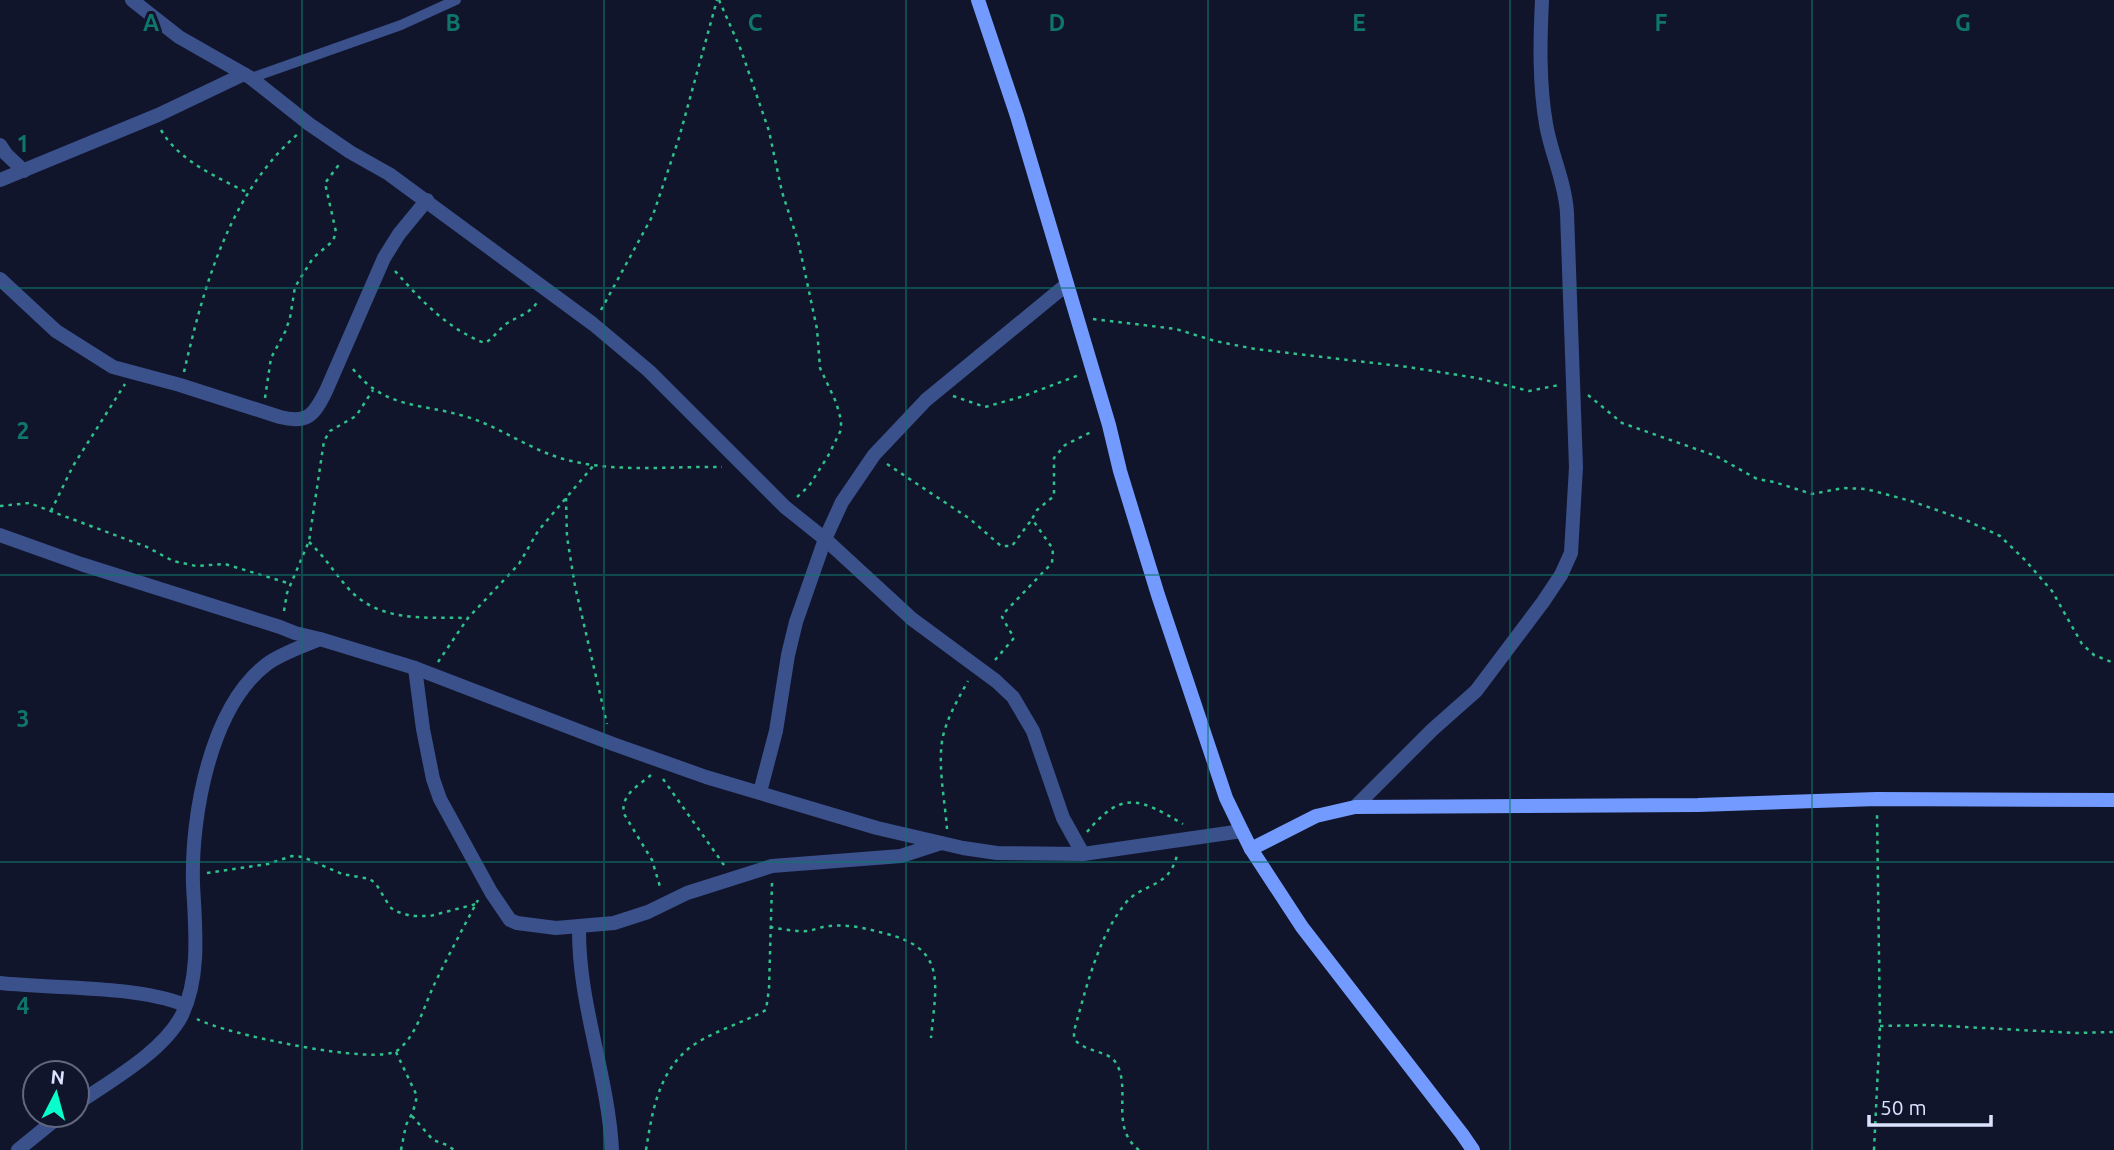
<svg xmlns="http://www.w3.org/2000/svg" width="2114" height="1150" font-family="Ubuntu,sans-serif">
<style>
.lines{fill:none;stroke-linecap:round;stroke-linejoin:round}
.path{stroke:#2ec18a;stroke-width:2.5;stroke-dasharray:3.5 5;stroke-linecap:butt}
.lane{stroke:#3b518c;stroke-width:10}
.street{stroke:#3b518c;stroke-width:14}
.secondary{stroke:#739bff;stroke-width:14}
.grid{fill:none;stroke:#0f766e;stroke-width:2;stroke-opacity:0.55}
.grid-label{font-size:23px;text-anchor:middle;font-weight:bold;fill:#0f766e;stroke:#11152c;stroke-width:6;stroke-linejoin:round;paint-order:stroke}
</style>
<rect width="100%" height="100%" fill="#11152c"/>
<g class="lines">
<!-- path -->
<g class="path">
<path d="M 719,0 L 741,50 L 769,131 L 782,192 L 798,241 L 804,268 L 817,329 L 820,368 L 836,402 L 841,420 L 841,430 L 828,456 L 809,486 L 796,498"/>
<path d="M 161,130 C 179,161 217,177 248,193"/>
<path d="M 395,271 C 421,300 447,329 485,343 C 494,338 498,330 506,324 C 518,316 530,314 538,301"/>
<path d="M 601,310 L 653,215 L 679,138 L 717,0"/>
<path d="M 1093,319 L 1176,329 L 1215,341 L 1255,349 L 1408,367 L 1477,378 L 1529,391 L 1559,385"/>
<path d="M 353,369 C 385,409 420,403 464,416 C 496,425 524,446 557,457 C 610,474 668,466 722,467"/>
<path d="M 184,372 C 204,286 229,193 299,133"/>
<path d="M 1588,395 L 1622,423 L 1716,456 L 1757,479 L 1774,482 L 1812,494 L 1843,488 L 1866,489 L 1911,501 L 1968,521 L 2000,536 L 2025,560 L 2052,591 L 2082,644 L 2094,655 L 2114,663"/>
<path d="M 953,396 L 985,407 L 1024,396 L 1079,375"/>
<path d="M 265,398 L 271,358 L 285,332 L 290,318 L 295,287 L 313,258 L 333,241 L 336,232 L 325,183 L 341,162"/>
<path d="M 887,464 L 970,519 L 1001,546 L 1012,546 L 1032,519"/>
<path d="M 566,498 L 567,537 L 575,586 L 607,724"/>
<path d="M 0,506 L 29,503 L 147,547 L 173,561 L 196,566 L 225,564 L 291,584"/>
<path d="M 51,511 L 73,466 L 125,384"/>
<path d="M 309,542 C 324,556 334,572 347,587 C 378,623 425,617 468,618"/>
<path d="M 284,611 L 287,593 L 309,541 L 324,441 L 330,431 L 356,416 L 373,390"/>
<path d="M 995,660 L 1014,638 L 1002,617 L 1003,614 L 1052,563 L 1053,549 L 1032,519 L 1037,510 L 1054,496 L 1054,458 L 1065,445 L 1093,431"/>
<path d="M 438,662 L 468,618 L 519,564 L 538,531 L 594,465"/>
<path d="M 651,775 C 638,786 620,795 624,814 L 652,860 L 661,890"/>
<path d="M 663,779 L 724,865"/>
<path d="M 947,829 C 945,800 937,764 943,736 C 948,716 958,699 968,681"/>
<path d="M 1087,832 C 1123,789 1140,799 1183,824"/>
<path d="M 207,873 L 268,864 L 292,856 L 303,857 L 342,874 L 370,879 L 376,884 L 390,907 L 395,911 L 411,916 L 430,916 L 476,904"/>
<path d="M 770,927 C 782,929 795,932 808,931 C 815,930 822,926 829,926 C 847,924 865,928 883,933 C 948,948 936,983 931,1038"/>
<path d="M 197,1019 C 222,1033 377,1067 398,1050 C 417,1035 424,1006 434,985 C 448,956 463,928 478,900"/>
<path d="M 1880,1026 L 1928,1025 L 2076,1033 L 2114,1032"/>
<path d="M 396,1052 L 417,1096 L 413,1112 L 406,1125 L 401,1150"/>
<path d="M 412,1116 L 433,1140 L 447,1145 L 454,1150"/>
<path d="M 646,1150 C 652,1114 657,1076 687,1050 C 705,1034 743,1023 766,1010 L 769,989 L 772,883"/>
<path d="M 1139,1150 C 1109,1127 1132,1089 1116,1063 C 1108,1050 1086,1053 1074,1039 L 1074,1031 C 1086,989 1097,940 1124,905 C 1141,882 1169,890 1177,855"/>
<path d="M 1874,1150 L 1880,1026 L 1877,813"/>
</g>
<!-- lane -->
<path class="lane" d="M 251,78 L 401,25 L 456,0"/>
<!-- street -->
<g class="street">
<path d="M 132,0 L 179,37 L 251,78 L 309,124 L 350,152 L 389,174 L 593,324 L 649,371 L 785,507 L 825,539 L 912,619 L 996,681 L 1013,697 L 1033,731 L 1063,818 L 1083,854"/>
<path d="M 0,145 L 6,154 L 24,171"/>
<path d="M 0,180 L 158,115 L 244,74"/>
<path d="M 0,279 L 56,331 L 113,367 L 180,385 L 280,417 C 308,424 314,415 326,391 L 384,258 L 399,234 L 427,200"/>
<path d="M 0,535 L 81,564 L 280,627 L 295,633 L 320,639 L 415,668 L 613,744 L 706,777 L 877,828 L 963,848 L 997,853 L 1083,854 L 1242,831"/>
<path d="M 415,668 L 423,729 L 433,779 L 440,799 L 491,892 L 510,920 L 517,923 L 556,928 L 614,923 L 648,912 L 687,893 L 772,866 L 901,856 L 941,843"/>
<path d="M 760,792 L 776,731 L 788,655 L 796,622 L 825,539 L 842,502 L 874,455 L 926,400 L 1066,285"/>
<path d="M 1355,807 L 1432,730 L 1476,691 L 1543,602 L 1561,575 L 1571,553 L 1576,467 L 1567,213 C 1565,181 1551,154 1546,124 C 1539,83 1540,41 1542,0"/>
<path d="M 579,927 C 578,1004 608,1074 612,1150"/>
<path d="M 0,983 C 56,989 134,985 185,1005"/>
<path d="M 77,1104 C 110,1081 163,1052 182,1015 C 201,975 195,926 193,884 C 191,816 210,707 267,664 C 282,653 304,646 320,639"/>
<path d="M 18,1150 L 61,1115"/>
</g>
<!-- secondary -->
<g class="secondary">
<path d="M 978,0 L 1017,116 L 1109,425 L 1120,471 L 1158,595 L 1226,798 L 1242,831 L 1251,849 L 1302,927 L 1462,1134 L 1473,1150"/>
<path d="M 1251,849 L 1316,816 L 1355,807 L 1698,805 L 1877,799 L 2114,800"/>
</g>
</g>
<!-- grid -->
<path class="grid" d="M 302,0 L 302,1150M 604,0 L 604,1150M 906,0 L 906,1150M 1208,0 L 1208,1150M 1510,0 L 1510,1150M 1812,0 L 1812,1150M 0,288 L 2114,288M 0,575 L 2114,575M 0,862 L 2114,862"/>
<g class="grid-label">
<text x="151" y="31">A</text>
<text x="453" y="31">B</text>
<text x="755" y="31">C</text>
<text x="1057" y="31">D</text>
<text x="1359" y="31">E</text>
<text x="1661" y="31">F</text>
<text x="1963" y="31">G</text>
<text x="23" y="152">1</text>
<text x="23" y="439">2</text>
<text x="23" y="727">3</text>
<text x="23" y="1014">4</text>
</g>
<!-- north arrow -->
<g transform="translate(56 1094) rotate(6)"><circle r="33" fill="#11152c" stroke="#626780" stroke-width="2"/>
<path d="M0-5L12 26L0 18L-12 26Z" fill="#08ffcb"/>
<text y="-10" font-size="19" font-weight="bold" text-anchor="middle" fill="#dce3ff">N</text>
</g>
<!-- scale -->
<path d="M1869 1115v10h122v-10" fill="none" stroke="#dce3ff" stroke-width="3.5"/>
<text x="1880" y="1115" font-size="21" fill="#dce3ff" stroke="#11152c" stroke-width="5" paint-order="stroke">50 m</text>
</svg>
